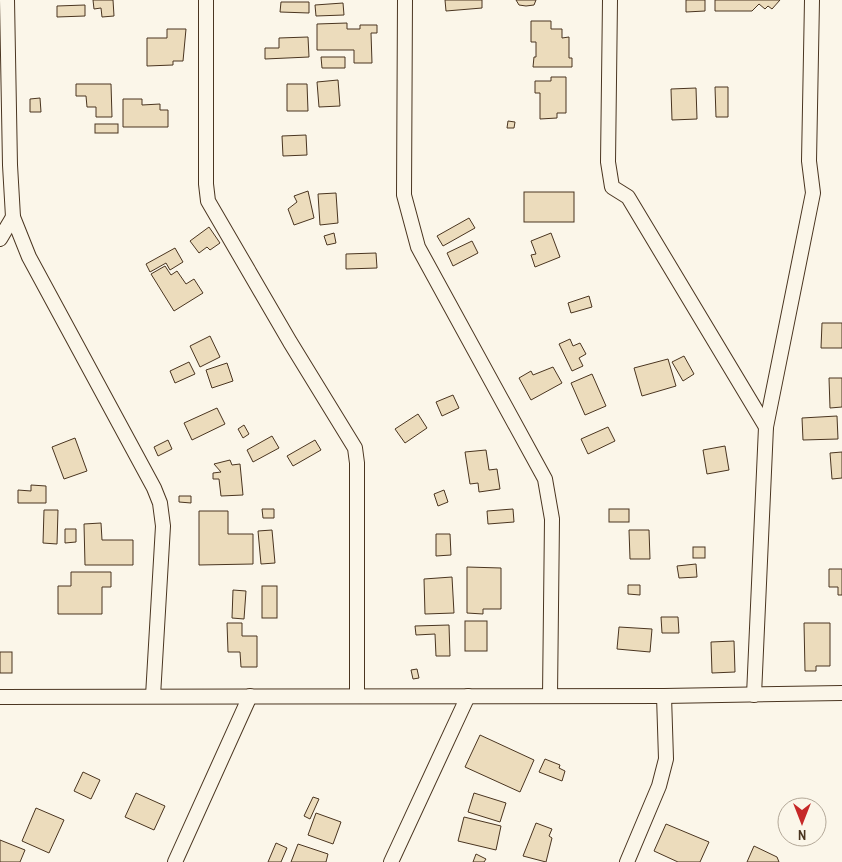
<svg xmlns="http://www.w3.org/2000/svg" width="842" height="862" font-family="'Archivo Narrow',sans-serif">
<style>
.building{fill:#ecdcbc;stroke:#4a3520}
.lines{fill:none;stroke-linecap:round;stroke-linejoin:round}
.street-casing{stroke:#4a3520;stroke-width:16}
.street{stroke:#fbf6e9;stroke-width:14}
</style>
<rect width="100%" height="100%" fill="#fbf6e9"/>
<!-- building -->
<g class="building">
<path d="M 93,0 L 113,0 L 114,16 L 102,17 L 101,8 L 94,9 Z"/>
<path d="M 445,0 L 482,0 L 482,8 L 446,11 Z"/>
<path d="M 516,0 L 536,0 L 534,5 L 526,6 L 519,5 Z"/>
<path d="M 686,0 L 705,0 L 705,11 L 686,12 Z"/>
<path d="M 715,0 L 780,0 L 772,9 L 768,6 L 765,9 L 759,4 L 752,11 L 715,11 Z"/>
<path d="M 281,2 L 309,2 L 309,13 L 280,12 Z"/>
<path d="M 343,3 L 344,15 L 316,16 L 315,5 Z"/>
<path d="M 85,5 L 85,16 L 57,17 L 57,6 Z"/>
<path d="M 531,21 L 551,21 L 551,29 L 562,29 L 562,38 L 569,37 L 569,58 L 572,58 L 572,67 L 533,67 L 534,57 L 536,57 L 536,42 L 531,42 Z"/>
<path d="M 347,23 L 347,29 L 360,29 L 360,25 L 377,25 L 377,33 L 371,33 L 372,63 L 354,63 L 354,50 L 317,50 L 317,24 Z"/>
<path d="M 167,29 L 186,29 L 183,61 L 173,61 L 173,65 L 147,66 L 147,38 L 167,38 Z"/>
<path d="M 308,37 L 309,57 L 265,59 L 265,48 L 279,48 L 279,38 Z"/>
<path d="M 321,57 L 345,57 L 345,68 L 322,68 Z"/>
<path d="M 551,77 L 566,77 L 566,113 L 557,113 L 557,118 L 540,119 L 540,93 L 535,93 L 535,81 L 551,81 Z"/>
<path d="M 338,80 L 340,106 L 319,107 L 317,82 Z"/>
<path d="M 76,84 L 111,84 L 112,117 L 96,117 L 96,107 L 87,107 L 86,96 L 76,96 Z"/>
<path d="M 287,84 L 307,84 L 308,111 L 287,111 Z"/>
<path d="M 715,87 L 728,87 L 728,117 L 716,117 Z"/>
<path d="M 696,88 L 697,119 L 672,120 L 671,89 Z"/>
<path d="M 40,98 L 41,112 L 30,112 L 30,99 Z"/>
<path d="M 123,99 L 142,99 L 142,105 L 160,104 L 160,110 L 168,110 L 168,127 L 123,127 Z"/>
<path d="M 508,121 L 515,122 L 514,128 L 507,128 Z"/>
<rect x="95" y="124" width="23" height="9"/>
<path d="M 306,135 L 307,155 L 283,156 L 282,136 Z"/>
<path d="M 308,191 L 314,218 L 294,225 L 288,209 L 297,202 L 294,196 Z"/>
<rect x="524" y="192" width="50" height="30"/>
<path d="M 336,193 L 338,223 L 320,225 L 318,194 Z"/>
<path d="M 469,218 L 475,228 L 443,246 L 437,236 Z"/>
<path d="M 209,227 L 220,243 L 210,250 L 207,247 L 199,253 L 190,241 Z"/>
<path d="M 334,233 L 336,243 L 327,245 L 324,236 Z"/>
<path d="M 551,233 L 560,257 L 535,267 L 531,255 L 536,254 L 531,241 Z"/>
<path d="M 472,241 L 478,253 L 453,266 L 447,253 Z"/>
<path d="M 175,248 L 183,262 L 170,270 L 166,263 L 150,272 L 146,264 Z"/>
<path d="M 376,253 L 377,268 L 346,269 L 346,254 Z"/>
<path d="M 165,266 L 171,275 L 177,271 L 186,284 L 194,279 L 203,293 L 174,311 L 151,274 Z"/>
<path d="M 589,296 L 592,307 L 571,313 L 568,303 Z"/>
<path d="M 822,323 L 842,323 L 842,348 L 821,348 Z"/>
<path d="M 210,336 L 220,357 L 200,367 L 190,346 Z"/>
<path d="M 570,339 L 573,346 L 580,343 L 586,354 L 579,358 L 583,366 L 572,371 L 559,344 Z"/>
<path d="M 684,356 L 694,374 L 683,381 L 672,362 Z"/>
<path d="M 668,359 L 676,386 L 642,396 L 634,368 Z"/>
<path d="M 189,362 L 195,374 L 175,383 L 170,371 Z"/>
<path d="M 227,363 L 233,381 L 212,388 L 206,370 Z"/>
<path d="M 553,367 L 562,383 L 531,400 L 519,378 L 531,371 L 533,375 Z"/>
<path d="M 592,374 L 606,406 L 585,415 L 571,383 Z"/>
<path d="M 829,378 L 842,378 L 842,407 L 830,408 Z"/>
<path d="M 453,395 L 459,408 L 442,416 L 436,402 Z"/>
<path d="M 217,408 L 225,424 L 192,440 L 184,423 Z"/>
<path d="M 418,414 L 427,428 L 405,443 L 395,429 Z"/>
<path d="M 837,416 L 838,439 L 803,440 L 802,418 Z"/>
<path d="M 244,425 L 249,434 L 243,438 L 238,429 Z"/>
<path d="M 608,427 L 615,441 L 588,454 L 581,439 Z"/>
<path d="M 272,436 L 279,448 L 253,462 L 247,450 Z"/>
<path d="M 75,438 L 87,471 L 64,479 L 52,447 Z"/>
<path d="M 168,440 L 172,449 L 158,456 L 154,447 Z"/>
<path d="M 315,440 L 321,450 L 293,466 L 287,456 Z"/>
<path d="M 725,446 L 729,470 L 707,474 L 703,450 Z"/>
<path d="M 486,450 L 489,470 L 497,469 L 500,489 L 479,492 L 478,483 L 470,484 L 465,452 Z"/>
<path d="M 842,452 L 842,478 L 832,479 L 830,453 Z"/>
<path d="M 230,460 L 232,465 L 240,464 L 243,495 L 221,496 L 219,479 L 213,479 L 213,473 L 221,472 L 214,464 Z"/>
<path d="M 31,485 L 46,486 L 46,503 L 18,503 L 18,490 L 31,491 Z"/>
<path d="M 444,490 L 448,502 L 438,506 L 434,494 Z"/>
<path d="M 179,496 L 191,496 L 191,503 L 179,502 Z"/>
<path d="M 262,509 L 274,509 L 274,518 L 263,518 Z"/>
<path d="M 513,509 L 514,522 L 488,524 L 487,511 Z"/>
<rect x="609" y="509" width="20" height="13"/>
<path d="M 44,510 L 58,510 L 57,544 L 43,543 Z"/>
<path d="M 199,511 L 228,511 L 228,534 L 253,534 L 253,564 L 199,565 Z"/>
<path d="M 101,523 L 102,540 L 133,540 L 133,565 L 85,565 L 84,524 Z"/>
<path d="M 65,529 L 76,529 L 76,542 L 65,543 Z"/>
<path d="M 272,530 L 275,563 L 261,564 L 258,531 Z"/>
<path d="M 629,530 L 649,530 L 650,559 L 630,559 Z"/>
<path d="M 436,534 L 450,534 L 451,555 L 436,556 Z"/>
<rect x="693" y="547" width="12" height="11"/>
<path d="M 696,564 L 697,577 L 679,578 L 677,566 Z"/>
<path d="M 467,567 L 501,568 L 501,609 L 483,609 L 483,614 L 467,613 Z"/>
<path d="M 829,569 L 842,569 L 842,595 L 838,595 L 838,587 L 829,587 Z"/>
<path d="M 71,572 L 111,572 L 111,587 L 102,587 L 102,614 L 58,614 L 58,586 L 71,586 Z"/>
<path d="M 452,577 L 454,613 L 425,614 L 424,579 Z"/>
<path d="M 628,585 L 640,585 L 640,595 L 628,594 Z"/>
<rect x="262" y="586" width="15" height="32"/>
<path d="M 233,590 L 246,591 L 244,619 L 232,618 Z"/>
<path d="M 661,617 L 678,617 L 679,633 L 662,633 Z"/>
<rect x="465" y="621" width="22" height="30"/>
<path d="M 227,623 L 242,623 L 242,636 L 257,636 L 257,667 L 241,667 L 240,652 L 228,652 Z"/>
<path d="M 804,623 L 830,623 L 830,666 L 816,666 L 816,671 L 805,671 Z"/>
<path d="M 449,625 L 450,656 L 436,656 L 435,634 L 416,635 L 415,626 Z"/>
<path d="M 619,627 L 652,629 L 650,652 L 617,649 Z"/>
<path d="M 734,641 L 735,672 L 712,673 L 711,642 Z"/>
<rect x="0" y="652" width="12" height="21"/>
<path d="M 417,669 L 419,678 L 413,679 L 411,670 Z"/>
<path d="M 480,735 L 534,760 L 520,792 L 465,767 Z"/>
<path d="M 545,759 L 560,765 L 559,768 L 565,771 L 562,781 L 539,772 Z"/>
<path d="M 83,772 L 100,780 L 91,799 L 74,791 Z"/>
<path d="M 136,793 L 165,806 L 154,830 L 125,817 Z"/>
<path d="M 474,793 L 506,803 L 500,822 L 468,812 Z"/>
<path d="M 313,797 L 319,799 L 310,819 L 304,816 Z"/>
<path d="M 36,808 L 64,820 L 49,853 L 22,841 Z"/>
<path d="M 316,813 L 341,822 L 333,844 L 308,835 Z"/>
<path d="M 464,817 L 501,826 L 496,850 L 458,841 Z"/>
<path d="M 536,823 L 552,829 L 549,836 L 552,838 L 546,862 L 523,856 Z"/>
<path d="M 666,824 L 709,842 L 700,862 L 678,862 L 654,851 Z"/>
<path d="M 0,840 L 25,850 L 20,862 L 0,862 Z"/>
<path d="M 276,843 L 287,848 L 281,862 L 268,862 Z"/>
<path d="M 298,844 L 328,854 L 326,862 L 291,862 Z"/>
<path d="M 754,846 L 777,857 L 779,862 L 747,862 Z"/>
<path d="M 476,854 L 486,859 L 484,862 L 473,862 Z"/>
</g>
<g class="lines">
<!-- street casing -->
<g class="street-casing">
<g id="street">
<path d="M 7,0 L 10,165 L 13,217 L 29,257 L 154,488 L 160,503 L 163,526 L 153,696"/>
<path d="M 206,0 L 206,184 L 208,201 L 290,342 L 355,448 L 357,463 L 357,696"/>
<path d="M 405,0 L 404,195 L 418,247 L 545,479 L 552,519 L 550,695"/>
<path d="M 610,0 L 608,162 L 612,187 L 628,197 L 766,427"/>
<path d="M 0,239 L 13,217"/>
<path d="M 754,695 L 766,427 L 813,193 L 809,161 L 812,0"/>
<path d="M 0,697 L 664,696 L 842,693"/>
<path d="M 175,862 L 250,696"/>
<path d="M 391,862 L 468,696"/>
<path d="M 627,862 L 659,786 L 666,759 L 664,696"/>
</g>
</g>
<!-- street -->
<use href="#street" class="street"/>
</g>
<!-- north arrow -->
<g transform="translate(802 822) rotate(180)"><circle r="24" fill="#fbf6e9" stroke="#b4a999"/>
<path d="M0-4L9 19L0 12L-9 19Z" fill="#c62828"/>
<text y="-8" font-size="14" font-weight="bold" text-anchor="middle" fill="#4a3520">N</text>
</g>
</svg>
